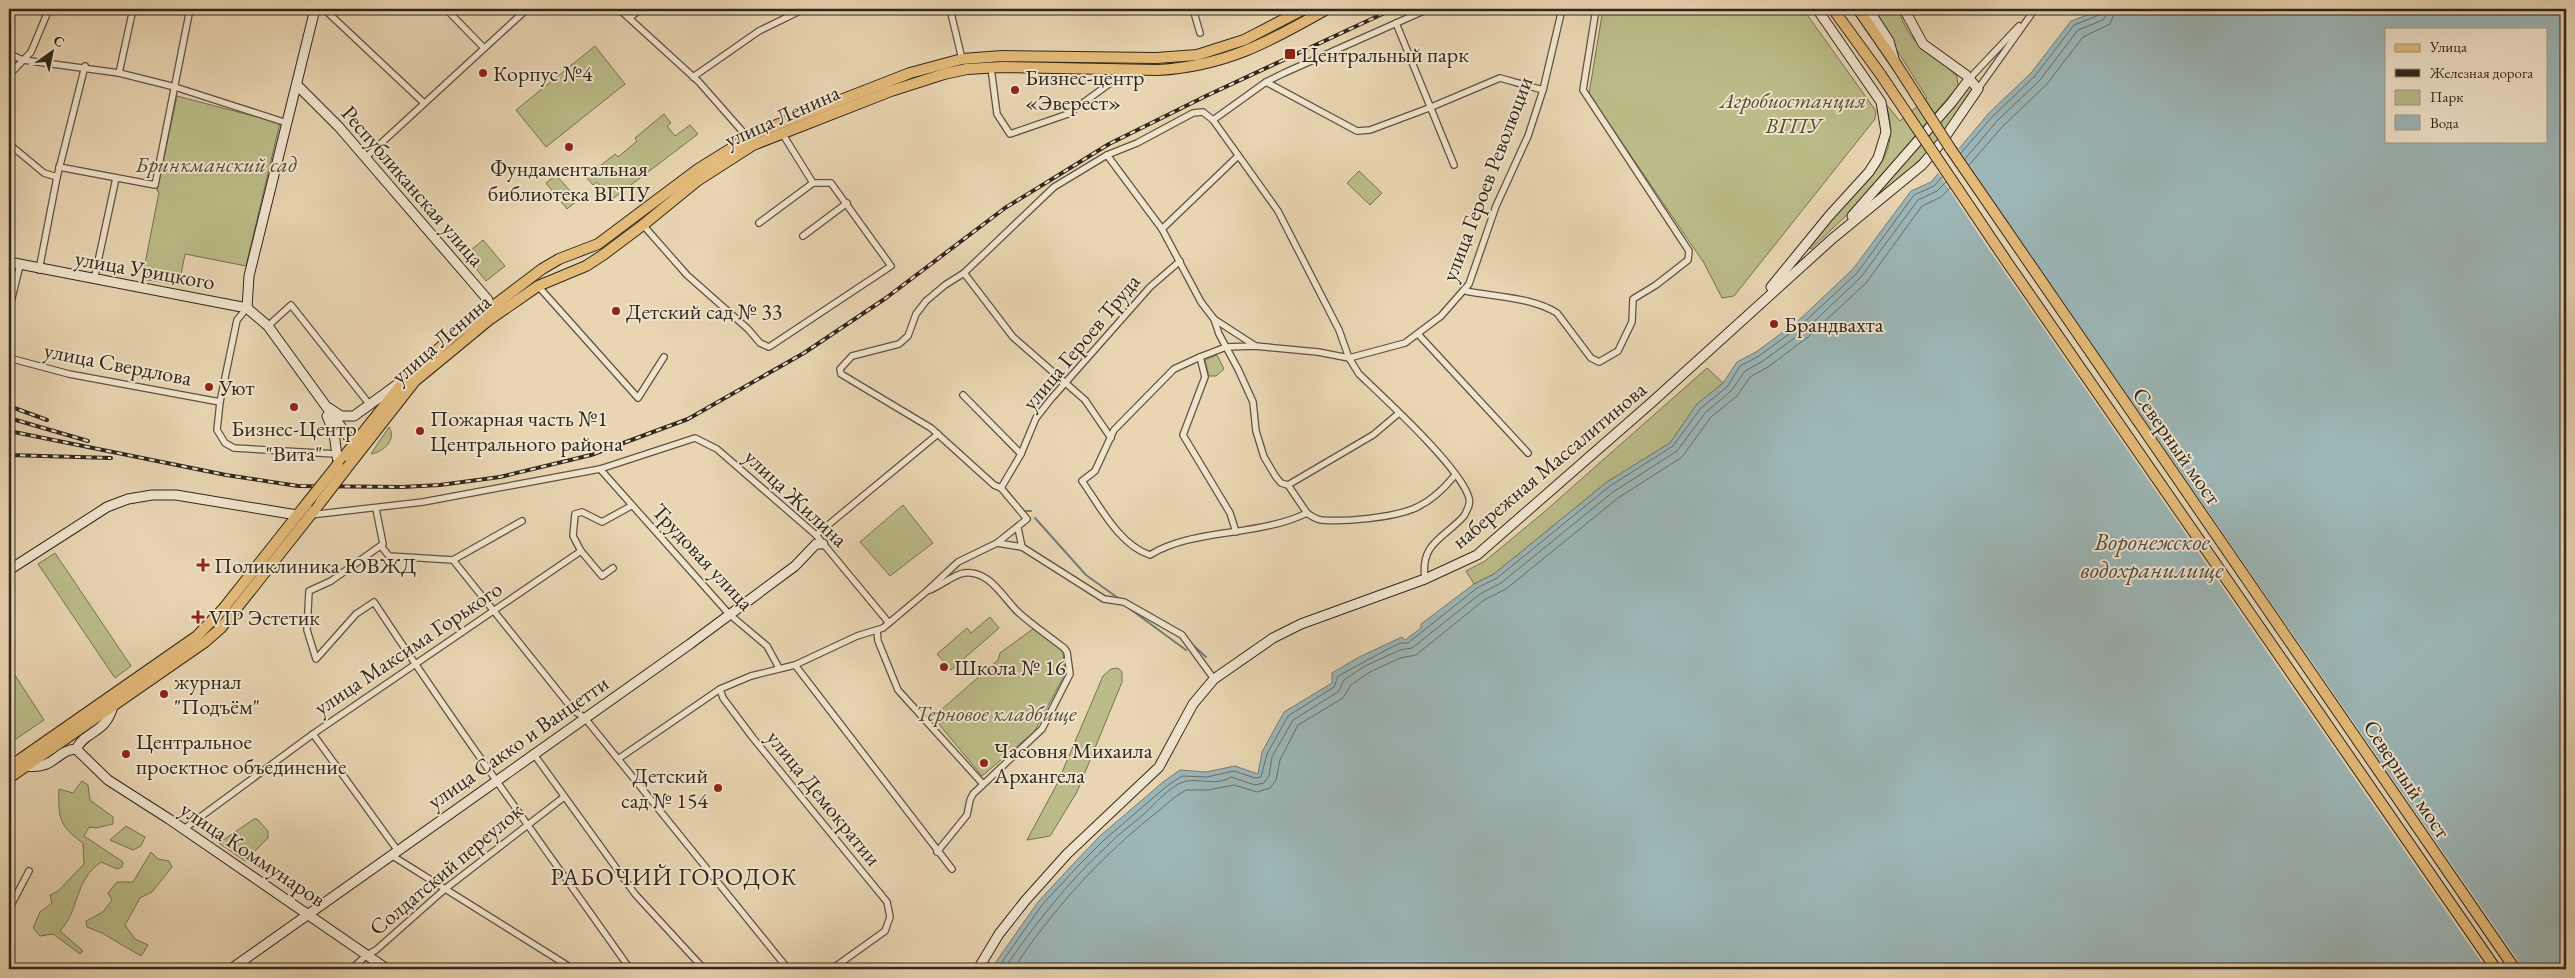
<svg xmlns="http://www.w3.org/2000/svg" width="2575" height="978" font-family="'EB Garamond',serif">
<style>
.green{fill:#bbbc89;stroke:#767253}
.water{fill:#9cb6b7;stroke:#717d79;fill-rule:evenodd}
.pier{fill:#e9d5b2}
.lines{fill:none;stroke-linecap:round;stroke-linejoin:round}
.shore{stroke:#666e6a;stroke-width:1}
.stream{stroke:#717d79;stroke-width:2}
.street-casing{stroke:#5e5242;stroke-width:8}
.secondary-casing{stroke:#30271d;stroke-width:11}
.primary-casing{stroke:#30271d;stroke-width:12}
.street{stroke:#f1e4cd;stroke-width:5.5}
.secondary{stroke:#f1e4cd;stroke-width:9}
.primary{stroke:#e4ba79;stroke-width:10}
.rail-casing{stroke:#30271d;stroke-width:4}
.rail{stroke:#f1e4cd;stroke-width:2;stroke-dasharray:5.5;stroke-linecap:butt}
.primary-bridge-casing{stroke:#30271d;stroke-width:12;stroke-linecap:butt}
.primary-bridge{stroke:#e4ba79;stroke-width:10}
.poi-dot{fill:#8f2418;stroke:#f1e4cd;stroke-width:2}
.labels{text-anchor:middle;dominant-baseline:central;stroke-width:4;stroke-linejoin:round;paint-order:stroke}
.poi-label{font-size:22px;fill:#30271d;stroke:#f1e4cd;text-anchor:start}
.park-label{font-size:22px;font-style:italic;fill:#534c38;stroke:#f1e4cd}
.street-label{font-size:22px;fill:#30271d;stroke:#f1e4cd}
.water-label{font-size:24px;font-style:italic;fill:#4b4b44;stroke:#f1e4cd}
.neighbourhood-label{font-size:24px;letter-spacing:1px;fill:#30271d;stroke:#f1e4cd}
</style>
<rect width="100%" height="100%" fill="#e9d5b2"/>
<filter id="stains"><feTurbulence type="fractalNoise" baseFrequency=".004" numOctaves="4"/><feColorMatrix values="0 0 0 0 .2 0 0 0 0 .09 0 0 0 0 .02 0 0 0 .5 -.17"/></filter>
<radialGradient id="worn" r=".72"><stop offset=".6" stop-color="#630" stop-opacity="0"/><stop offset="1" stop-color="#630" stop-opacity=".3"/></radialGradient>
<!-- green -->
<g class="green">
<path d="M 1603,9 L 1803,9 L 1876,111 L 1875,119 L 1734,296 L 1722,298 L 1704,263 L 1589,94 Z"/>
<path d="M 1871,9 L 1898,9 C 1912,49 1928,50 1957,76 L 1958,86 L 1852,210 L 1811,249 L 1809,248 C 1819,235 1829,221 1840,209 C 1872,176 1902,155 1886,104 L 1900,121 L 1927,98 Z"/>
<path d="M 595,46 L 625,84 L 546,147 L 516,110 Z"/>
<path d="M 1969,86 L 1972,86 C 1972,94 1966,100 1962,107 C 1937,148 1901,178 1865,209 L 1863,208 Z"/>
<path d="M 177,96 L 280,123 L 246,266 L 185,254 L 179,285 L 142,279 L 159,192 L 157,191 Z"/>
<path d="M 664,114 L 671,123 L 667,126 L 675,136 L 690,125 L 698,134 L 611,200 L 597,182 L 593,185 L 586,177 L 615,154 L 618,157 L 637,141 L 635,138 Z"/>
<path d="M 1359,171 L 1382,193 L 1370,205 L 1347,183 Z"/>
<path d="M 556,175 L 578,200 L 567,209 L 546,183 Z"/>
<path d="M 483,240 L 505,266 L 486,281 L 465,255 Z"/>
<path d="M 1217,355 L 1224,369 L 1216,376 L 1209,376 L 1205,360 Z"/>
<path d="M 1707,368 L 1723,383 L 1697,404 L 1670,443 L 1607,482 L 1494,574 L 1474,584 L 1466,571 L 1485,561 L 1543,513 Z"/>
<path d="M 389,427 C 397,439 384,452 371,454 Z"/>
<path d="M 903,505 L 933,543 L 890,576 L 860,542 Z"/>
<path d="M 55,553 L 131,666 L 115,678 L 38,564 Z"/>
<path d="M 990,617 L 999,628 L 951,670 L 937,654 L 967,628 L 971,633 Z"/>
<path d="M 1033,629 L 1063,651 L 1065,674 L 1034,732 L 982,776 L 933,717 L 998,660 L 1000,653 Z"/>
<path d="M 9,666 L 44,720 L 13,741 L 9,739 Z"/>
<path d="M 1118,668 L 1122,672 L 1122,682 L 1077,792 L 1050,836 L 1027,840 L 1057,784 L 1103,676 L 1111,669 Z"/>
<path d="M 82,781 L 88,785 L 90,800 L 113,817 L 113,824 L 96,828 L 89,827 L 84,836 L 123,862 L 122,867 L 117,869 L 101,862 C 74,881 80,909 60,931 L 83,951 L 80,954 L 53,934 L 40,936 L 33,928 L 40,912 L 52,903 L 50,895 L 58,891 L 84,864 L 83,843 C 59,826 58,818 59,789 L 73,793 Z"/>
<path d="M 254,819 L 257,819 L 268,831 L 268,838 L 245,861 L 219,843 Z"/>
<path d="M 126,826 L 145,837 L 141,846 L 133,850 L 110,840 Z"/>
<path d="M 151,852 L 158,859 L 169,861 L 172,867 L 152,892 L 140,898 L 125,925 L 135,939 L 148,945 L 141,956 L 102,933 L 87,927 L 86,921 L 103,912 L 112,900 L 108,893 L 117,882 L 133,882 Z"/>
</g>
<!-- water -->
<path class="water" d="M 2103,9 L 2566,9 L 2566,969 L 991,969 L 1038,902 L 1075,862 L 1100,836 L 1163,782 L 1180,770 L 1206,772 L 1235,766 L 1258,774 L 1262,752 L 1284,712 L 1332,683 L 1332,673 L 1359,657 L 1402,637 L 1405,640 L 1421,628 L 1421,624 L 1474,584 L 1494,574 L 1607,482 L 1670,443 L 1697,404 L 1723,383 L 1737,362 L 1756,352 L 1797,322 L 1853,269 L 1911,191 L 1931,182 L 1989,113 L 2031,73 L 2071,21 ZM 2386,29 L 2546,29 L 2546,141 L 2386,141 Z"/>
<!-- pier -->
<path class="pier" d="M 1957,146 L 2002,213 L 2524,969 L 2486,969 L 1981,238 L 1937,171 Z"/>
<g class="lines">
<!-- shore -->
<g class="shore">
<path d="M 1961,153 L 1993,116 L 2035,76 L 2074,25 L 2099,15 L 2102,9"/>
<path d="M 1965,159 L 1997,121 L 2040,80 L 2078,30 L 2103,20 L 2109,9"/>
<path d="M 1969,165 L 2003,126 L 2046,85 L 2083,37 L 2110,24 L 2116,9"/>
<path d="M 997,969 L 1042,905 L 1079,865 L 1104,840 L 1167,786 L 1182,776 L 1207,777 L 1234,771 L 1255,778 L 1261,777 L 1267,754 L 1288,716 L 1334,687 L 1338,676 L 1388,649 L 1400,643 L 1408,643 L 1477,588 L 1497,578 L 1610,486 L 1673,446 L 1701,408 L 1727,387 L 1740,366 L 1759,356 L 1800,326 L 1857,273 L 1914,195 L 1934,186 L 1942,177"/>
<path d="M 1004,969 C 1035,924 1067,883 1107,846 C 1118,834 1132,825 1144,814 C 1155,804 1169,787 1183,782 C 1198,777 1215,787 1231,777 L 1255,785 L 1264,783 L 1269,776 L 1272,757 L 1293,720 L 1338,692 L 1344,680 L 1365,666 L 1400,650 L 1412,648 L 1480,594 L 1501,583 L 1613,492 L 1677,451 L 1706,412 L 1731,391 L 1745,371 L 1763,361 L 1804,331 L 1861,277 L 1918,200 L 1937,191 L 1946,182"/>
<path d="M 1013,969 C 1042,926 1074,887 1111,852 C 1131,832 1154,815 1175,797 L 1186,790 L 1208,790 L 1234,785 L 1257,792 L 1270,788 L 1276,780 L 1280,760 L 1298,725 L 1343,698 L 1351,685 L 1368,673 L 1400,658 L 1416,655 L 1484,600 L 1506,589 L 1618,498 L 1682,457 L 1711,417 L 1737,396 L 1750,377 L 1768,367 L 1808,337 L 1866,283 L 1922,206 L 1941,197 L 1950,188"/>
</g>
<!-- stream -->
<g class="stream">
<path d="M 1006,489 L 1017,503"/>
<path d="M 1023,511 L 1031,511"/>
<path d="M 1035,518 L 1086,575 L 1118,598"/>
<path d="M 1130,609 L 1186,650"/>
<path d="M 1194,646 L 1206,657"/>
</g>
<!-- street casing -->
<g class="street-casing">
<g id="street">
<path d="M 324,9 L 424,103"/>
<path d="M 446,9 L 484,48"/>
<path d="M 619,9 L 699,82 L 750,140"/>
<path d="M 950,9 L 962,59"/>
<path d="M 1193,9 L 1200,33"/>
<path d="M 629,18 L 641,9"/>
<path d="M 1396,23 L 1454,165"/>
<path d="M 9,54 L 23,60 L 119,73 L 175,87 L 287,123"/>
<path d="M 991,68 L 997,114 L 1010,134 L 1068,114 L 1113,81"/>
<path d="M 119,73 L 133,9"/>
<path d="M 9,75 L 31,52 L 49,9"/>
<path d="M 693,77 L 759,31 L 804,9"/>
<path d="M 1970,78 L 2019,26"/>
<path d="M 1266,82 L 1357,131 L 1370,130 L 1429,108 L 1500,78 L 1543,90"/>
<path d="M 1978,89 L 2035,9"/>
<path d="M 1213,120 L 1266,82 L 1284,73 L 1428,9"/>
<path d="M 9,144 L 44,173 L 57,177"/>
<path d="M 1107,155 L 1162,229 L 1201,302 L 1214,319 L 1219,334 L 1238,369 L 1253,402 L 1256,431 L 1264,457 L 1276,477 L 1281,483 L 1288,485 L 1307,513"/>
<path d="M 365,158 L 527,9"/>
<path d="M 59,167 L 155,185 L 190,9"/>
<path d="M 759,223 L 813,183"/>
<path d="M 643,225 L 687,275 L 748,329 L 760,343 L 769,347 L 891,266 L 831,183 L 813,183 L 782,133"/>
<path d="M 1162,229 L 1237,157"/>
<path d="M 803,236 L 847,203"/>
<path d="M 39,270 L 57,177 L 85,66"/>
<path d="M 964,273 L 1013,337 L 1085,400 L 1111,438"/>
<path d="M 94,280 L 116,178"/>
<path d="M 538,286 L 638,398 L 664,357"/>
<path d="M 1466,291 C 1495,297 1532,297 1557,313 L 1591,358 L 1599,362 L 1618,351 L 1632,322 L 1633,299 L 1656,285 L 1688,260 L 1689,251 L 1583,90 L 1596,9"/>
<path d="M 247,308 L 237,320 L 220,402 L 217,430 L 225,443 L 234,448 L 336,454"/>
<path d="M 9,310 L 20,265"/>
<path d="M 1214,319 L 1254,345"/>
<path d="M 268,326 L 291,305 L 370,405"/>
<path d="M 1418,334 L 1528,453"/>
<path d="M 1200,357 L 1205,377 L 1183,435 L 1230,513 L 1236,532"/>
<path d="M 9,358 L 69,374 L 220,402"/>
<path d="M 963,395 L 1021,454"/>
<path d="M 600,469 L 729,614 L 767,646 L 779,668"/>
<path d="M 1455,475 C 1443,490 1430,502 1413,509 C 1390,518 1345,522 1321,520 C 1316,519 1311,516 1307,513 C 1258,537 1193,528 1150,555 C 1119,545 1100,506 1082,481 L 1095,471 L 1114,430 L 1174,369 L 1200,357 L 1226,347 L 1255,346 L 1318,352 L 1349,358 L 1405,343 L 1441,316 L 1469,284 L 1496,206 L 1528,136 L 1543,90 L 1562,9"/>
<path d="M 1288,485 L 1373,435 L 1399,413"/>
<path d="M 1001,488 L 1021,454 L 1036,418 L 1051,399 L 1150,287 L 1180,261"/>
<path d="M 376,509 L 383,544 L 331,581 L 309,591 L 307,630 L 316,659 L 356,614 L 374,602 C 456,727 544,847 630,969"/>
<path d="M 310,515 L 423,502 L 600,469 L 695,438 L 717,449 L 816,535 L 889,623"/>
<path d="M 1018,528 L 1022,547 L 1104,599 L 1124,602 L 1182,635 L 1214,679"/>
<path d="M 816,535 L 938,434"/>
<path d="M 997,543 L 1022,547"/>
<path d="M 381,546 L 389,556 L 453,560 L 574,711 L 584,717 L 788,969"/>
<path d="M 581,551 L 602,576 L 613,568"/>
<path d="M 453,560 L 522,521"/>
<path d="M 930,590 C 940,586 955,574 964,573 C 989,569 1004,599 1018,612 C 1032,625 1049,636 1064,648 L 1067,652 L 1070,674 L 1042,729 L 973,794 L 970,800 L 967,815 L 937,852"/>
<path d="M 877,630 L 878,641 L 898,690 L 983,784"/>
<path d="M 795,665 L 952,869"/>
<path d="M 720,689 L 723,698 L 753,738 L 887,902 L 890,917 L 885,931 L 832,969"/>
<path d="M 313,734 L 398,851"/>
<path d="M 533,753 L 635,894 L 704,969"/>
<path d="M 618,759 L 720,689 L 751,676 L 795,665 L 857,636 L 883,628 L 927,591 L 958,562 L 997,543 L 1027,519 L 1001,488 L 994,485 L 931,428 L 841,374 L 840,369 L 852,356 L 899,344 L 908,336 L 916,314 L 926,301 L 945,285 L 964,273 L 1054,187 L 1107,155 L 1137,143 L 1193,113 L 1203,112 L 1213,120 L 1278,211 L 1339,330 L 1349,358 L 1359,374 C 1384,398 1461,468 1469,498 C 1471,504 1467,510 1464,516 C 1443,539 1420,543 1425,579"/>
<path d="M 184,829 L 313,734 L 581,551 L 573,536 L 575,514 L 582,512 L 602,522 L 631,506"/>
<path d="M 391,855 L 573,969"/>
<path d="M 9,909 L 29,871"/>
<path d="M 351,969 L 367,955 L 376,950 L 445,889 L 564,797"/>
</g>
</g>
<!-- secondary casing -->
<g class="secondary-casing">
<g id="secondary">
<path d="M 1868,9 L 1889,41 L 1894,59"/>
<path d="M 297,85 L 339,127 L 488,300 L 489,308 L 493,313"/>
<path d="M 1852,216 L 1952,102 L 1970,78"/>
<path d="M 9,262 L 247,308 L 268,326 L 357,449"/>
<path d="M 1771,287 L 1829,216 L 1869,172 L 1878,158 L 1886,132 L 1881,102 L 1817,9"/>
<path d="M 247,308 L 249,276 L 315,9"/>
<path d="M 329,408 L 341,416 L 354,416 L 402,381"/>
<path d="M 327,416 L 334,433 L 338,464"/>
<path d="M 9,570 L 107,507 L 128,499 L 152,495 L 176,495 L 297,515"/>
<path d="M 76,749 L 108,780 L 169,819 L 387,969"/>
<path d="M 26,766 C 55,770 56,750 76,749 C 87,729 105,735 113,706"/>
<path d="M 231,969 L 690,644 L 795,566 L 816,544 L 823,544"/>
<path d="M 978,969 L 999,934 L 1025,901 L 1067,854 L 1159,767 L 1193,704 L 1214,679 L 1273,638 L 1301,624 L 1425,579 L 1477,555 L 1651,403 L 1832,239 L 1922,165 L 1941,143 L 1978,89 L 1966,75 L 1923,44 L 1904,9"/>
</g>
</g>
<!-- primary casing -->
<g class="primary-casing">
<g id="primary">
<path d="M 1833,9 L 1881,75"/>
<path d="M 1858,9 L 1896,64"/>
<path d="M 1950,148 L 2515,969"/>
<path d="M 338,464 L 407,377 L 452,337 L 542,269 L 559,259 L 598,244 L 698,169 L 756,133 L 910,73 L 962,59 L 1002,56 L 1156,58 L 1197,55 L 1244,40 L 1304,9"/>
<path d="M 350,464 L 415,381 L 489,320 L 538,286 L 586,266 L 603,255 L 643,225 L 697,181 L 753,145 L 891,91 L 944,74 L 967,69 L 1002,67 L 1158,70 C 1226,66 1269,42 1327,9"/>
<path d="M 9,767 L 197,636 L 223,609 L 307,503"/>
<path d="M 9,778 L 205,642 L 221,628 L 320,503"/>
</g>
</g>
<!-- street -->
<use href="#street" class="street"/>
<!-- secondary -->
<use href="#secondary" class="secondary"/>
<!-- primary -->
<use href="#primary" class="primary"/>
<!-- rail casing -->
<g class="rail-casing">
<g id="rail">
<path d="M 9,406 L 47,420"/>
<path d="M 9,418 L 88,441"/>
<path d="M 9,431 L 226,475 L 298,486 L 402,487 L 440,485 L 500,477 L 591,455 L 688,419 L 804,353 L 886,298 L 1005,208 L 1109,144 L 1206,96 L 1393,9"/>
<path d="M 9,455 L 111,458"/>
</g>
</g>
<!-- rail -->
<use href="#rail" class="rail"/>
<!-- primary-bridge casing -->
<g class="primary-bridge-casing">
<g id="primary-bridge">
<path d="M 1896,64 L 1950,148"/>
<path d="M 1881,75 L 2007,262 L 2496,969"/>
<path d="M 307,503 L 338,464"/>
<path d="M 320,503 L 350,464"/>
</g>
</g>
<!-- primary-bridge -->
<use href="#primary-bridge" class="primary-bridge"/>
</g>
<!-- markers -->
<g class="poi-dot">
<rect x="1284" y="48" width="12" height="12" rx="2.5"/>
<circle cx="483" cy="73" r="5"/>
<circle cx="1015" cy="90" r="5"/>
<circle cx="569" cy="147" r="5"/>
<circle cx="616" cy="311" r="5"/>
<circle cx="1774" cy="324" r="5"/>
<circle cx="209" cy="387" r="5"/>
<circle cx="294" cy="407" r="5"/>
<circle cx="420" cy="431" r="5"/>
<path d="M200.5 557.5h5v5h5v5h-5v5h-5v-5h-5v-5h5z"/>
<path d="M195.5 609.5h5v5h5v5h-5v5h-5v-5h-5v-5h5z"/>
<circle cx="944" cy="667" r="5"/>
<circle cx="164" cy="694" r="5"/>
<circle cx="126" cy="754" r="5"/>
<circle cx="984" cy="763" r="5"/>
<circle cx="718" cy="788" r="5"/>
</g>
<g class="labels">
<!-- poi labels -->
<g class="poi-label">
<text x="1301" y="54">Центральный парк</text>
<text x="493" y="73">Корпус №4</text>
<text x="1025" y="77">Бизнес-центр<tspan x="1025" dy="25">«Эверест»</tspan></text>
<text x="569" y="168" text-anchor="middle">Фундаментальная<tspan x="569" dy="25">библиотека ВГПУ</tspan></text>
<text x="626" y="311">Детский сад № 33</text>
<text x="1784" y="324">Брандвахта</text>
<text x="219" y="387">Уют</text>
<text x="430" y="418">Пожарная часть №1<tspan x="430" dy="25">Центрального района</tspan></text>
<text x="294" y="428" text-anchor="middle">Бизнес-Центр<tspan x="294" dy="25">"Вита"</tspan></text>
<text x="214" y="565">Поликлиника ЮВЖД</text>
<text x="209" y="617">VIP Эстетик</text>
<text x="954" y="667">Школа № 16</text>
<text x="174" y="681">журнал<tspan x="174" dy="25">"Подъём"</tspan></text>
<text x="136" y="741">Центральное<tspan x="136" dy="25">проектное объединение</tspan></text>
<text x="994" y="750">Часовня Михаила<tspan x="994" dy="25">Архангела</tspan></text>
<text x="708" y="775" text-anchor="end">Детский<tspan x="708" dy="25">сад № 154</tspan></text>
</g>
<!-- park labels -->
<g class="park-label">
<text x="1793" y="100">Агробиостанция<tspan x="1793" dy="25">ВГПУ</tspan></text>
<text x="216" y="164">Бринкманский сад</text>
<text x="996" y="713">Терновое кладбище</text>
</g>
<!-- street labels -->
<g class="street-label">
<text transform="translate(782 116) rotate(-24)">улица Ленина</text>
<text transform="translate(1487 179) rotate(-69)">улица Героев Революции</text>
<text transform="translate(413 186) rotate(49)">Республиканская улица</text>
<text transform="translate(145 270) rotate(10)">улица Урицкого</text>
<text transform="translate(441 339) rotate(-41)">улица Ленина</text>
<text transform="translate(1081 342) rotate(-50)">улица Героев Труда</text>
<text transform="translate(118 364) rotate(11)">улица Свердлова</text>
<text transform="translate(2177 446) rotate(55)">Северный мост</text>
<text transform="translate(1549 465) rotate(-40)">набережная Массалитинова</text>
<text transform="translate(796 498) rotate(43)">улица Жилина</text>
<text transform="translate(703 557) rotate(47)">Трудовая улица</text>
<text transform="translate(408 648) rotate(-34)">улица Максима Горького</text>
<text transform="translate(518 742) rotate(-35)">улица Сакко и Ванцетти</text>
<text transform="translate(2407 779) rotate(56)">Северный мост</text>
<text transform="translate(824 798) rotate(51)">улица Демократии</text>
<text transform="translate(253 854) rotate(34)">улица Коммунаров</text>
<text transform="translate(446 869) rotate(-40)">Солдатский переулок</text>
</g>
<!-- water labels -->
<g class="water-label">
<text x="2152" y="541">Воронежское<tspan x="2152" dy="28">водохранилище</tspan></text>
</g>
<!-- neighbourhood labels -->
<g class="neighbourhood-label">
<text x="674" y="876">РАБОЧИЙ ГОРОДОК</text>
</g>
</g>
<!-- margin -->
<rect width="2575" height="978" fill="none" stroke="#e9d5b2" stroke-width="30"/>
<rect x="10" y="10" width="2555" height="958" fill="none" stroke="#30271d" stroke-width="2.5"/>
<rect x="15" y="15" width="2545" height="948" fill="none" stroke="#30271d"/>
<!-- legend -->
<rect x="2385" y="28" width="162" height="115" fill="#f1e4cd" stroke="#a49887"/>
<rect x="2395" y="44" width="25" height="8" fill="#e4ba79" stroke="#a49887"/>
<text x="2430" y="52" font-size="15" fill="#30271d">Улица</text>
<rect x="2395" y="69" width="25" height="8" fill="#30271d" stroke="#a49887"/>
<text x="2430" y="78" font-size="15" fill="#30271d">Железная дорога</text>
<rect x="2395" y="90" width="25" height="15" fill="#bbbc89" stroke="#a49887"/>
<text x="2430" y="102" font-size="15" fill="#30271d">Парк</text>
<rect x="2395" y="115" width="25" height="15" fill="#9cb6b7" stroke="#a49887"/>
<text x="2430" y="128" font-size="15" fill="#30271d">Вода</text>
<!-- north arrow -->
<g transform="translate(52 52) rotate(33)" stroke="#f1e4cd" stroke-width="4" paint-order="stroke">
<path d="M0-4L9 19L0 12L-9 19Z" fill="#30271d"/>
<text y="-8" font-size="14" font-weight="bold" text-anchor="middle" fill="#30271d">С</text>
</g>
<rect width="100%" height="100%" filter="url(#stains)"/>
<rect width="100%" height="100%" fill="url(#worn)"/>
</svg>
